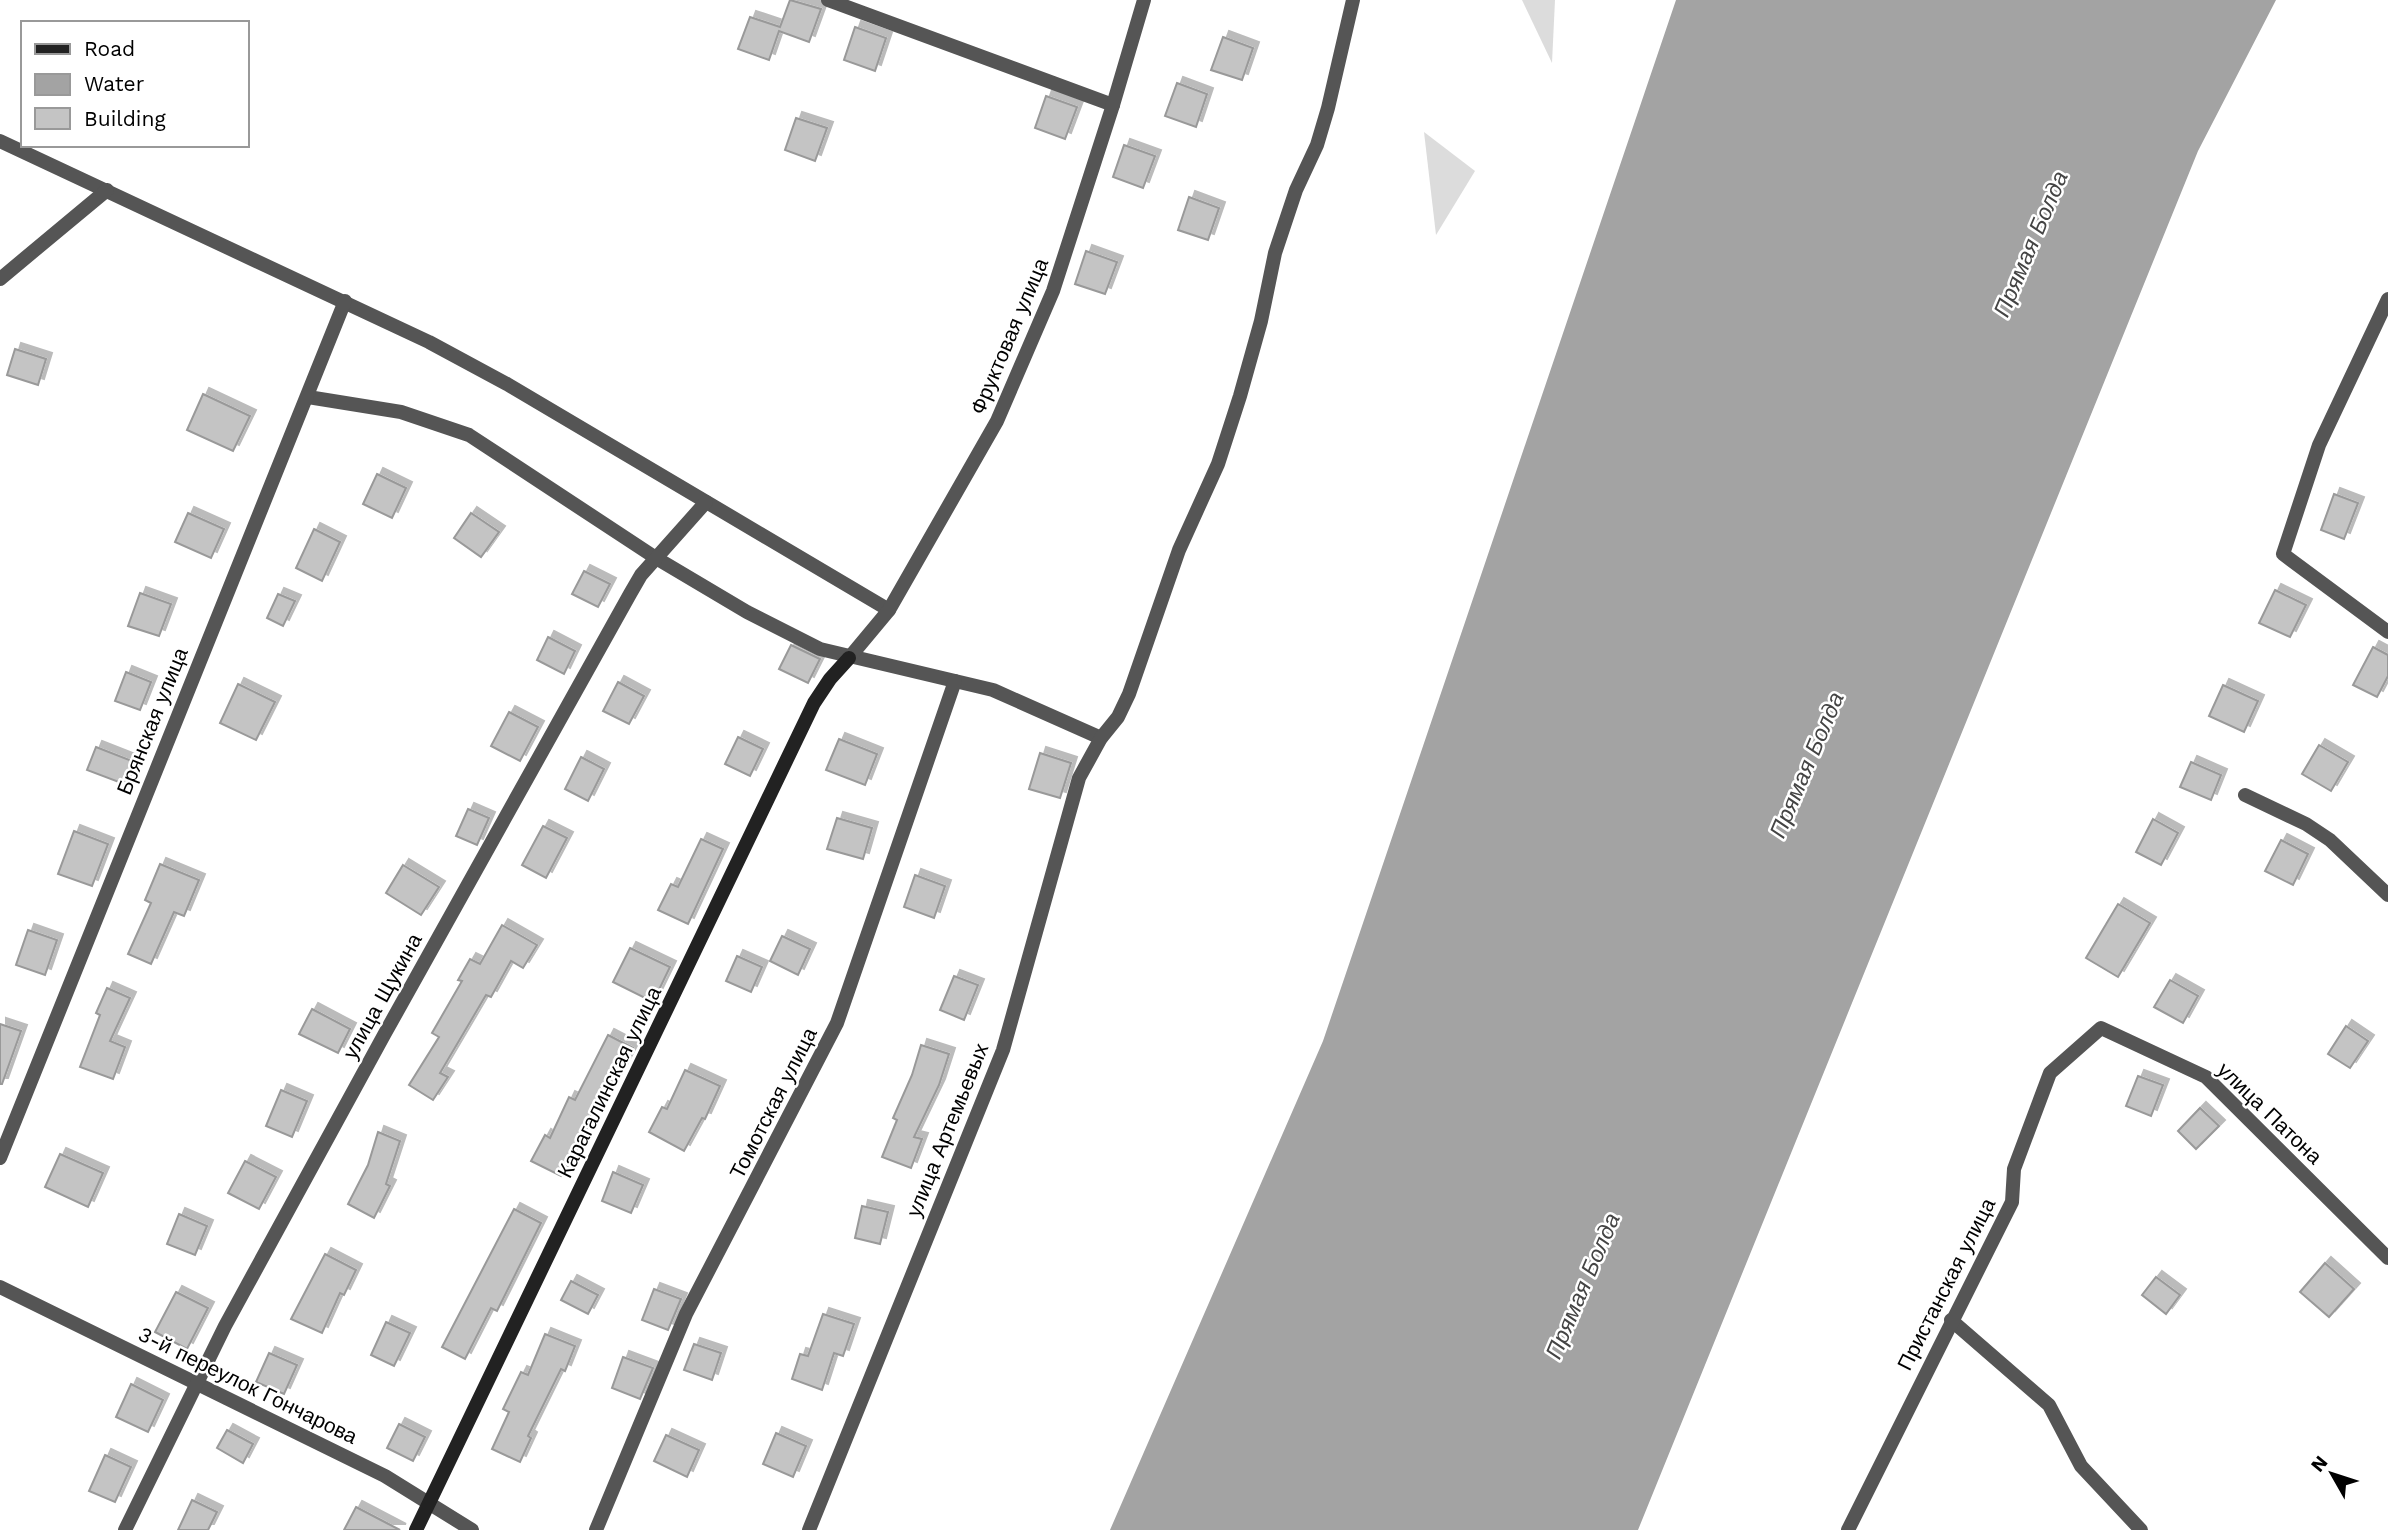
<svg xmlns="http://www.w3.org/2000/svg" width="2388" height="1530" font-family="'Work Sans',sans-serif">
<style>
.green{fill:#dcdcdc}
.water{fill:#a3a3a3}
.building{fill:#c4c4c4;stroke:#999;stroke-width:2;filter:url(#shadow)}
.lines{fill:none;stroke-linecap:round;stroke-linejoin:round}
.street{stroke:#555;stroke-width:14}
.secondary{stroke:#222;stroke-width:14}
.labels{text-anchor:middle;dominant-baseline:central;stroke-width:5;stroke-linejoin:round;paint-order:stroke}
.street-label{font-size:21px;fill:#000;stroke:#fff}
.water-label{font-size:23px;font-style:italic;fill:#444;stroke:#fff}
</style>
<defs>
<filter id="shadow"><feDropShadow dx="6" dy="-6" stdDeviation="0" flood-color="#0004"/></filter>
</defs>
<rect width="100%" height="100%" fill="#fff"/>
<!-- green -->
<g class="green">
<path d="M 1522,0 L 1555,0 L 1552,63 Z"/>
<path d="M 1424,132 L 1475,171 L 1436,235 Z"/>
</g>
<!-- water -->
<path class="water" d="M 1676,0 L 2276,0 L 2198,151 L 1638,1530 L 1110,1530 L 1323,1041 Z"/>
<!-- building -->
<g class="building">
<path d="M 790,0 L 821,9 L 809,42 L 779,31 L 769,60 L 738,49 L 750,17 L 780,27 Z"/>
<path d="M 855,27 L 886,38 L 875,71 L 844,60 Z"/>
<path d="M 1223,37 L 1253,48 L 1242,80 L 1211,70 Z"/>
<path d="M 1177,83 L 1207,94 L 1196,127 L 1165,116 Z"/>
<path d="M 1046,96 L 1077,107 L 1065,139 L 1035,128 Z"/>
<path d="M 796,118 L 827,128 L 815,161 L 785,150 Z"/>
<path d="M 1124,145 L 1155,156 L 1143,188 L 1113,177 Z"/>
<path d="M 1189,197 L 1219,208 L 1208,240 L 1178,230 Z"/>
<path d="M 1086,251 L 1117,262 L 1105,294 L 1075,284 Z"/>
<path d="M 15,349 L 46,359 L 38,385 L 7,375 Z"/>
<path d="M 203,394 L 250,416 L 233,451 L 187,430 Z"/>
<path d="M 377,474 L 406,488 L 392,518 L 363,504 Z"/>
<path d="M 2334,494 L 2358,503 L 2344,539 L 2321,530 Z"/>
<path d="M 188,513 L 224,529 L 211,558 L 175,542 Z"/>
<path d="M 471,513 L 499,532 L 481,557 L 454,538 Z"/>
<path d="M 314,529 L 340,542 L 322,581 L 296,568 Z"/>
<path d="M 584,571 L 610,584 L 598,607 L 572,594 Z"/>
<path d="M 2275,590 L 2306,605 L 2290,637 L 2259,623 Z"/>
<path d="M 140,593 L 171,604 L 159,636 L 128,626 Z"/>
<path d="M 278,594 L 295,601 L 283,626 L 267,618 Z"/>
<path d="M 548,637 L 575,651 L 564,674 L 537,660 Z"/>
<path d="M 791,645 L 820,659 L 808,683 L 779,669 Z"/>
<path d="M 2373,647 L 2388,655 L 2388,676 L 2377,697 L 2353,685 Z"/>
<path d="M 126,672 L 151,682 L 140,710 L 115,701 Z"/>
<path d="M 618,682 L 644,696 L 629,724 L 603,711 Z"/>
<path d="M 238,684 L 275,702 L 256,740 L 220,723 Z"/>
<path d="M 2223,685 L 2258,701 L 2244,732 L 2209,716 Z"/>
<path d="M 509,712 L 538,727 L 520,761 L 491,746 Z"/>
<path d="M 738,737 L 763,749 L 750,776 L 725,764 Z"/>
<path d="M 839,739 L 877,754 L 865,785 L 826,770 Z"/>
<path d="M 2319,745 L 2348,762 L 2331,791 L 2302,774 Z"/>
<path d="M 96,747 L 132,761 L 124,784 L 87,770 Z"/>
<path d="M 1040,753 L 1071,763 L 1060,798 L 1029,789 Z"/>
<path d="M 581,757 L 604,769 L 588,801 L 565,789 Z"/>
<path d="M 2191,762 L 2221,775 L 2211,800 L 2180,787 Z"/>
<path d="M 468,809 L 489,818 L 477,845 L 456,836 Z"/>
<path d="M 837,818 L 872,828 L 863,859 L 827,849 Z"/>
<path d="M 2153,819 L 2178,833 L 2161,865 L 2136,852 Z"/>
<path d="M 543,826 L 567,838 L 546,878 L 522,865 Z"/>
<path d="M 74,831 L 108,844 L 92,886 L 58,874 Z"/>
<path d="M 701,839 L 723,849 L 688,924 L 658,910 L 671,884 L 678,887 Z"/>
<path d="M 2281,840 L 2308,854 L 2293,885 L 2265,871 Z"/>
<path d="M 160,864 L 199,880 L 184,916 L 174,912 L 151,964 L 128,954 L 151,903 L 145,900 Z"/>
<path d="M 403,865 L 439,887 L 421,915 L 386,893 Z"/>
<path d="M 915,875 L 945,886 L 934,918 L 904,907 Z"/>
<path d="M 2118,904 L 2150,923 L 2118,977 L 2086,958 Z"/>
<path d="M 502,925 L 537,945 L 523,968 L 511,961 L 491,997 L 486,995 L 440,1073 L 448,1077 L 433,1100 L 409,1085 L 439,1037 L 432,1033 L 462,981 L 458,980 L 470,959 L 480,964 Z"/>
<path d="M 28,930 L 57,940 L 45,975 L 16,965 Z"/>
<path d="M 782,936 L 810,949 L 798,975 L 770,961 Z"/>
<path d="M 630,948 L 670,967 L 653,1002 L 613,982 Z"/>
<path d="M 737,956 L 762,967 L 751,992 L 726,981 Z"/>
<path d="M 954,976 L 978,985 L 964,1020 L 940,1010 Z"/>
<path d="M 2170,980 L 2198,996 L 2183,1023 L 2154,1007 Z"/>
<path d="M 107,988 L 130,998 L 110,1041 L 125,1047 L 113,1079 L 80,1067 L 100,1015 L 96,1013 Z"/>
<path d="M 312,1009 L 350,1029 L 338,1053 L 299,1034 Z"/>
<path d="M 0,1024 L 21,1031 L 2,1084 L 0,1084 Z"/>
<path d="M 2346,1026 L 2368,1041 L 2350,1068 L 2328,1054 Z"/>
<path d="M 608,1035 L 633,1048 L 614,1084 L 608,1081 L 561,1176 L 531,1161 L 545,1135 L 550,1138 L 569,1097 L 575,1100 Z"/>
<path d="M 921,1045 L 949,1054 L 939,1085 L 914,1137 L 922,1139 L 911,1168 L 882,1157 L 897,1120 L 893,1118 L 912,1075 Z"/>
<path d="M 685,1070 L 720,1086 L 705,1119 L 702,1118 L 684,1151 L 649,1132 L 662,1107 L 667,1109 Z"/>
<path d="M 2138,1076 L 2163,1085 L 2151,1116 L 2126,1106 Z"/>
<path d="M 281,1090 L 307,1101 L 292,1137 L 266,1126 Z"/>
<path d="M 2200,1108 L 2219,1126 L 2196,1149 L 2178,1131 Z"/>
<path d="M 378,1132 L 400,1141 L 386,1184 L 390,1186 L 374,1218 L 348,1204 L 368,1165 Z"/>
<path d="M 60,1154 L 103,1173 L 88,1207 L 45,1187 Z"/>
<path d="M 245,1161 L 276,1177 L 259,1209 L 228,1193 Z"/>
<path d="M 613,1172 L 643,1185 L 631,1213 L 602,1201 Z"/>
<path d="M 862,1206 L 888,1212 L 880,1244 L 855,1238 Z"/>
<path d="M 514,1209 L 541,1223 L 497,1311 L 491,1308 L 465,1359 L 442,1347 Z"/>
<path d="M 179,1214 L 207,1226 L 195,1255 L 167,1244 Z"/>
<path d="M 325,1254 L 356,1270 L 344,1295 L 340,1293 L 322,1333 L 291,1319 Z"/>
<path d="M 2325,1263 L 2354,1289 L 2329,1317 L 2300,1292 Z"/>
<path d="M 2156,1277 L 2180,1295 L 2166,1314 L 2142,1295 Z"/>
<path d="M 571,1281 L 598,1295 L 588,1314 L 561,1300 Z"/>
<path d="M 654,1289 L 681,1299 L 668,1330 L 642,1320 Z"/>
<path d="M 176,1292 L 208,1308 L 187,1349 L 155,1332 Z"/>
<path d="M 823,1314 L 854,1324 L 843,1356 L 834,1353 L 822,1390 L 792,1379 L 800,1354 L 808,1356 Z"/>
<path d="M 386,1322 L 410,1333 L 394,1366 L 371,1355 Z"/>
<path d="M 545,1334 L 575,1346 L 565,1371 L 561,1369 L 528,1436 L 531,1438 L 520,1462 L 492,1449 L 509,1412 L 503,1409 L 521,1372 L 528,1375 Z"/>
<path d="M 694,1344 L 721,1353 L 712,1380 L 684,1370 Z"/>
<path d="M 269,1353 L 297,1365 L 284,1394 L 256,1382 Z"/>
<path d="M 623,1357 L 653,1368 L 640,1399 L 612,1388 Z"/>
<path d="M 131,1384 L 163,1400 L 148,1432 L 116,1417 Z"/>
<path d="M 399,1424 L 425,1437 L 413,1461 L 387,1448 Z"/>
<path d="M 227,1430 L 253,1444 L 243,1463 L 217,1448 Z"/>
<path d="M 776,1433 L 806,1446 L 793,1477 L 763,1464 Z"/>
<path d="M 666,1435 L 699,1450 L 687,1477 L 654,1461 Z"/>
<path d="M 105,1455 L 131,1467 L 115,1502 L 89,1491 Z"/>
<path d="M 192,1500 L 217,1512 L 208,1530 L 178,1530 Z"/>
<path d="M 356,1507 L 400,1530 L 344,1530 Z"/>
</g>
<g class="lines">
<!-- street -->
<g class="street">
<path d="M 828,0 L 1113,105"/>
<path d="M 0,141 L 429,342 L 507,384 L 889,610"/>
<path d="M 0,279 L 107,190"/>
<path d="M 2388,299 L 2319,445 L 2283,554 L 2388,632"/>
<path d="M 308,397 L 401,412 L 469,435 L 656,558 L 747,612 L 820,649 L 993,690 L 1101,738"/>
<path d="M 849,658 L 889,610 L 997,421 L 1053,291 L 1113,105 L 1144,0"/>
<path d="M 2245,795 L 2306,824 L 2330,840 L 2388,895"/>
<path d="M 0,1158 L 345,301"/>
<path d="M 0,1287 L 385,1476 L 472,1530"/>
<path d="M 1951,1320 L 2049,1405 L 2081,1466 L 2141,1530"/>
<path d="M 125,1530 L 225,1326 L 384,1035 L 630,594 L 641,575 L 706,502"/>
<path d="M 596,1530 L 686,1314 L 837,1023 L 955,681"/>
<path d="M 809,1530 L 1003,1050 L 1079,778 L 1101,738 L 1118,717 L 1129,694 L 1179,550 L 1218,464 L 1240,396 L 1261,321 L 1275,253 L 1296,190 L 1317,145 L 1328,108 L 1353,0"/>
<path d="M 1848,1530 L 2012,1202 L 2014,1169 L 2050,1073 L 2101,1028 L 2206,1077 L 2388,1258"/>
</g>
<!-- secondary -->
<path class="secondary" d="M 416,1530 L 814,703 L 830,679 L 849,658"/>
</g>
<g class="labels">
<!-- street labels -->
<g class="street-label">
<text transform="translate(1009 336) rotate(-67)">Фруктовая улица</text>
<text transform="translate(152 721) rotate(-68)">Брянская улица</text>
<text transform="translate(382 996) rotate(-61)">улица Щукина</text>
<text transform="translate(609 1082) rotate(-64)">Карагалинская улица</text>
<text transform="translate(773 1103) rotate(-63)">Томотская улица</text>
<text transform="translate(2270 1113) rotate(44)">улица Патона</text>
<text transform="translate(947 1130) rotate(-68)">улица Артемьевых</text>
<text transform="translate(1946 1284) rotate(-63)">Пристанская улица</text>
<text transform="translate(248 1385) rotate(26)">3-й переулок Гончарова</text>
</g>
<!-- water labels -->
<g class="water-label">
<text transform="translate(2031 244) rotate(-67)">Прямая Болда</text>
<text transform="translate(1807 765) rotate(-67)">Прямая Болда</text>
<text transform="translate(1583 1286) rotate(-67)">Прямая Болда</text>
</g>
</g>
<!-- legend -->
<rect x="21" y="21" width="228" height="126" fill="#ffffff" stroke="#999999" stroke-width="2"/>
<rect x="35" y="44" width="35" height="10" fill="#222222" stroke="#999999" stroke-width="2"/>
<text x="84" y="56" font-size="21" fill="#000000">Road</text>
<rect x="35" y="74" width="35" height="21" fill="#a3a3a3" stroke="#999999" stroke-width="2"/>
<text x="84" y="91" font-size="21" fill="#000000">Water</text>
<rect x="35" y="108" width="35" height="21" fill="#c4c4c4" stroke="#999999" stroke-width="2"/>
<text x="84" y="126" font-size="21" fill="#000000">Building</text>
<!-- north arrow -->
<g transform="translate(2332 1474) rotate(309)" stroke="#ffffff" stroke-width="5" paint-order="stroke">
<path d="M0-5L12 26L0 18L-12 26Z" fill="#000000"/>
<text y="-10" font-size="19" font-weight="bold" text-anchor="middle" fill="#000000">N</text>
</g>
</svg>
